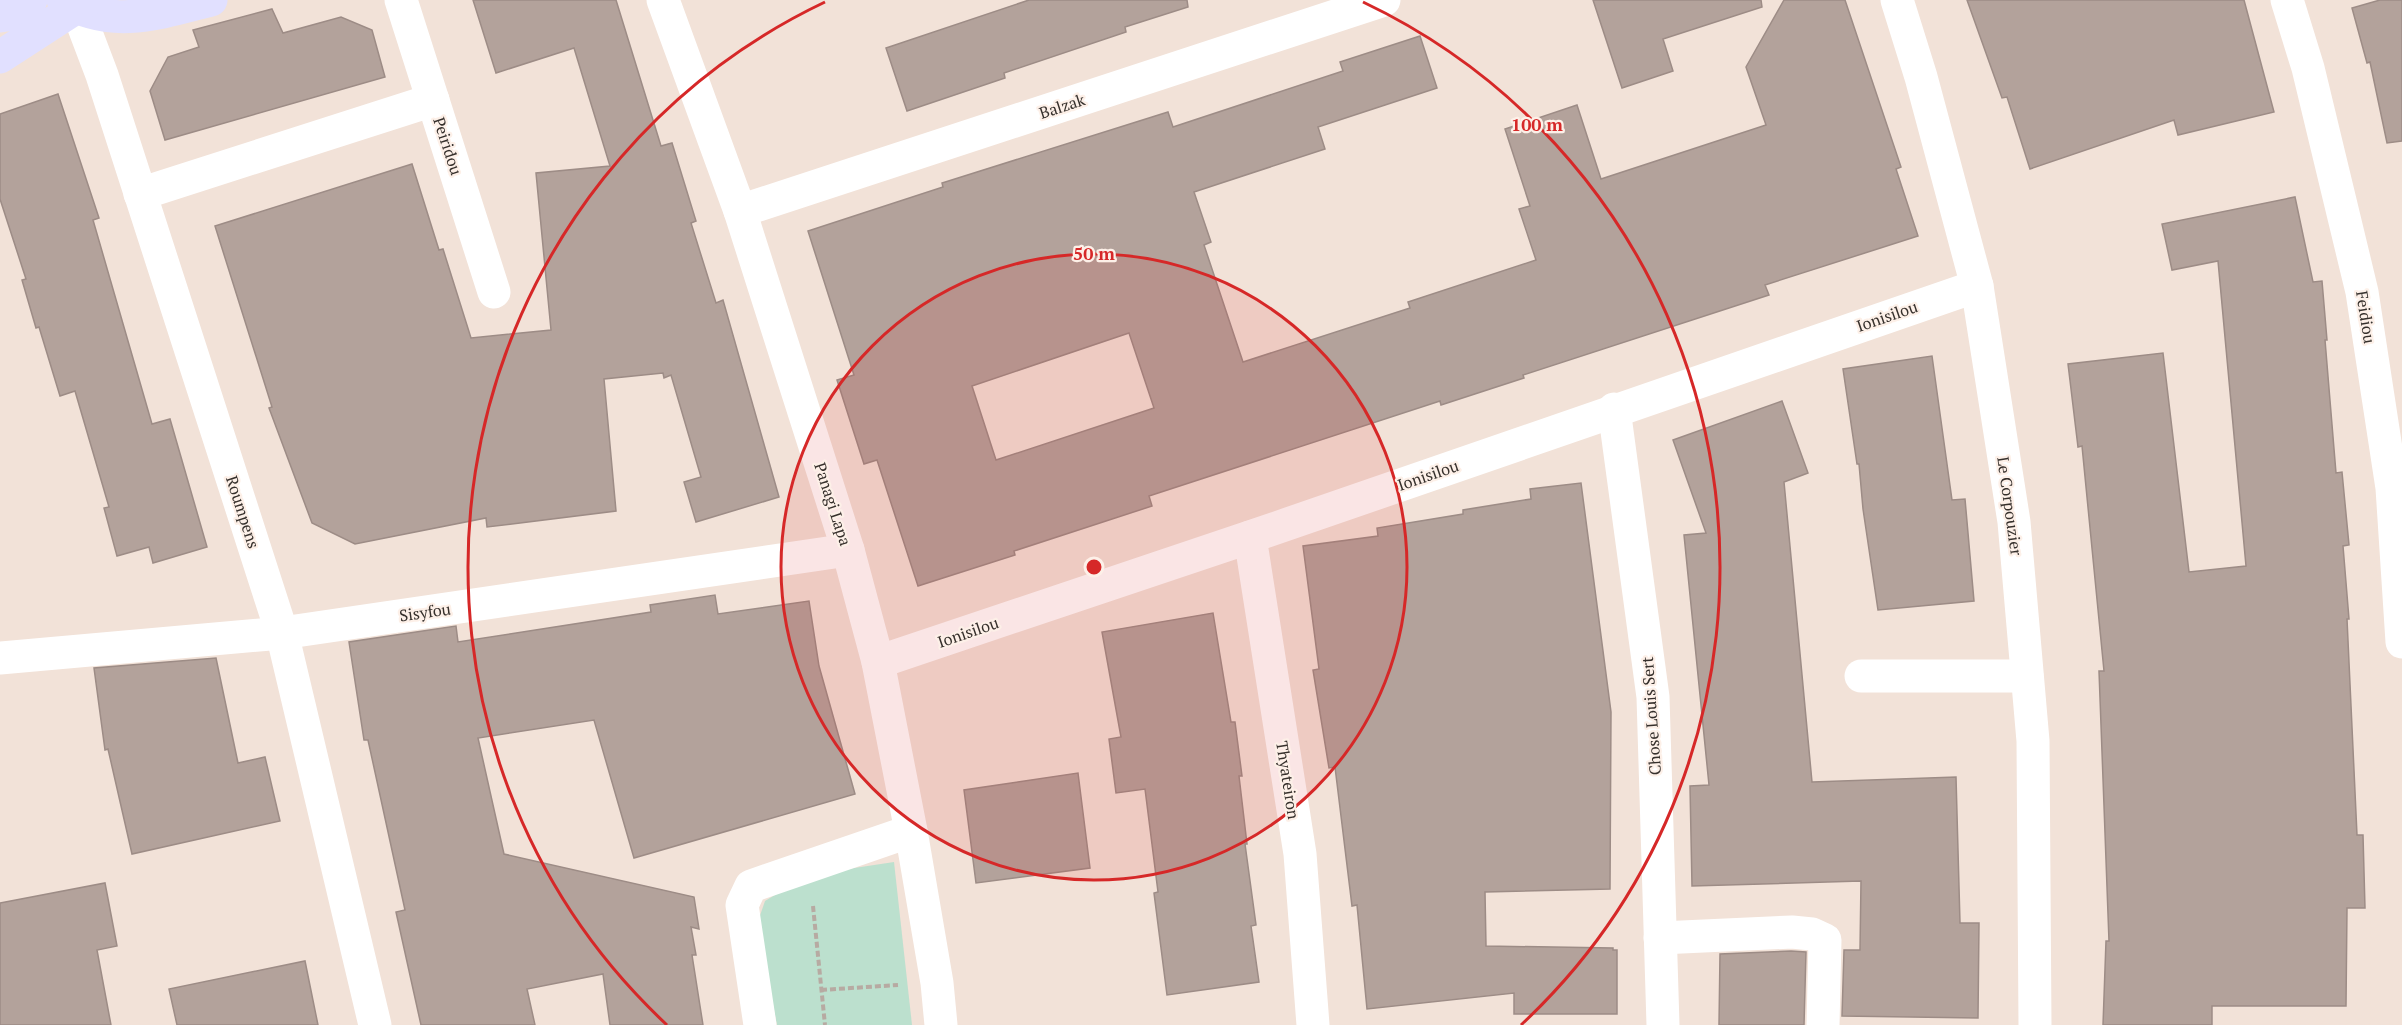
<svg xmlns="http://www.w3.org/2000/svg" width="2402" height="1025" font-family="'PT Serif',serif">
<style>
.green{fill:#bce0ce}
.building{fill:#b3a29b;stroke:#9d8c86;stroke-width:1.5;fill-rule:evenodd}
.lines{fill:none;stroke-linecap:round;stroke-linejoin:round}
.path{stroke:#b7aaa2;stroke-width:4;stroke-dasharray:6 3;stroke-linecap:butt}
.minor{stroke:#fff;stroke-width:33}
.major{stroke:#e1e0ff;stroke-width:33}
.ring{fill:none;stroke:#d62828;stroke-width:3}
.labels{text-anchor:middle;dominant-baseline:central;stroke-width:4.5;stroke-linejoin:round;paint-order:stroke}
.street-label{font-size:16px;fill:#36302c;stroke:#fdf0e8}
.centre{fill:#d62828;stroke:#fdf0e8;stroke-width:3}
.ring-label{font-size:18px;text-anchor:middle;font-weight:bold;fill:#d62828;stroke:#fdf0e8;stroke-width:4.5;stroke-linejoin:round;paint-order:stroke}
</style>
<rect width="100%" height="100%" fill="#f2e2d8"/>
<!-- green -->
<path class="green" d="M 894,862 L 912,1025 L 777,1025 L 757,924 L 765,901 L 808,875 Z"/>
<!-- building -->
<g class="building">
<path d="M 473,0 L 616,0 L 661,146 L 672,143 L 696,221 L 691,223 L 716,303 L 723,300 L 779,497 L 696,522 L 684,482 L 701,477 L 671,375 L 664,378 L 663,373 L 604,379 L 616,511 L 487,527 L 486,518 L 355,544 L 312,523 L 269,408 L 272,407 L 215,226 L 412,164 L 439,250 L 443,249 L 471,338 L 551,330 L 536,173 L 610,166 L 574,48 L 496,73 Z"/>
<path d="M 1029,0 L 1187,0 L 1188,7 L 1125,27 L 1126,32 L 1004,73 L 1005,78 L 907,111 L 886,48 Z"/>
<path d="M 1593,0 L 1761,0 L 1762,7 L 1663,39 L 1673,71 L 1622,88 Z"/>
<path d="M 1784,0 L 1845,0 L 1901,167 L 1896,169 L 1918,236 L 1765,285 L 1769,295 L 1523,375 L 1524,378 L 1441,405 L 1440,401 L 1149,496 L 1152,506 L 1014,551 L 1015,555 L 918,586 L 877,460 L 864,464 L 837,380 L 854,375 L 808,231 L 943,187 L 942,183 L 1168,112 L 1173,127 L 1343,71 L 1340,62 L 1420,36 L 1437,88 L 1318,127 L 1325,149 L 1194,192 L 1211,242 L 1204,245 L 1243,362 L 1410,308 L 1408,302 L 1536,260 L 1519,209 L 1530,206 L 1505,129 L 1577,105 L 1601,179 L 1766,125 L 1746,67 ZM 1129,333 L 1154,408 L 996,460 L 972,386 Z"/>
<path d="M 1967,0 L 2244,0 L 2274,112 L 2178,135 L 2174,120 L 2030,169 L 2007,97 L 2002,98 Z"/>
<path d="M 2380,0 L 2402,0 L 2402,141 L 2387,143 L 2370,62 L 2367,63 L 2352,8 Z"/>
<path d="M 272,9 L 283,33 L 341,17 L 372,30 L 385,77 L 165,140 L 150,91 L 168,57 L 199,47 L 193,30 Z"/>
<path d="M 58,94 L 99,218 L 93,220 L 152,424 L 170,419 L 207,547 L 153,563 L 149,547 L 117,556 L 104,508 L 109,507 L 75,391 L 60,396 L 39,327 L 36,328 L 22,280 L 26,279 L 0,199 L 0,114 Z"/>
<path d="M 2295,197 L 2313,282 L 2322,281 L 2327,340 L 2325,340 L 2336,473 L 2342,472 L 2349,545 L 2343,546 L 2349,619 L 2347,619 L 2357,835 L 2363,835 L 2365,908 L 2347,908 L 2346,1006 L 2212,1006 L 2212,1025 L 2103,1025 L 2106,941 L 2109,941 L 2099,671 L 2104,671 L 2082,446 L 2078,447 L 2068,364 L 2163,353 L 2189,572 L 2246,566 L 2218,261 L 2172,270 L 2162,224 Z"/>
<path d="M 1932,356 L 1952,500 L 1965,499 L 1974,601 L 1878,610 L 1863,509 L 1859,464 L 1857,464 L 1843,369 Z"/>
<path d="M 1782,401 L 1808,473 L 1784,482 L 1812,782 L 1956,777 L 1960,923 L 1979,923 L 1978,1018 L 1842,1016 L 1844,950 L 1860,950 L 1861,881 L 1692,886 L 1690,786 L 1709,785 L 1684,535 L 1706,533 L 1673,440 Z"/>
<path d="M 1581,483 L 1611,712 L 1610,889 L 1485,892 L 1486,946 L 1613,948 L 1613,950 L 1617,950 L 1617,1014 L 1514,1014 L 1514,993 L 1367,1009 L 1357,905 L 1352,906 L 1335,767 L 1329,768 L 1313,670 L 1319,669 L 1303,546 L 1378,536 L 1377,528 L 1463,514 L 1463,510 L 1531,499 L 1530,489 Z"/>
<path d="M 715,595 L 718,614 L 809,601 L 819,666 L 855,794 L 634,858 L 594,720 L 478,738 L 504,854 L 694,897 L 699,929 L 691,927 L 696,955 L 692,955 L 703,1025 L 610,1025 L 603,974 L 527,989 L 535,1025 L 421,1025 L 396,912 L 405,910 L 368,740 L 364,740 L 349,642 L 456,626 L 458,642 L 651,612 L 650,605 Z"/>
<path d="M 1213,613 L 1231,722 L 1235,722 L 1242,776 L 1239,776 L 1247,844 L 1245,844 L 1256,925 L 1251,926 L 1259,982 L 1167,995 L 1154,893 L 1158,892 L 1145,789 L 1116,793 L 1109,739 L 1121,737 L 1102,632 Z"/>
<path d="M 216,658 L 238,763 L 265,757 L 280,821 L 132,854 L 108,749 L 105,750 L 94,668 Z"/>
<path d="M 1078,773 L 1090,868 L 976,883 L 964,790 Z"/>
<path d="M 105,883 L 117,946 L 97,950 L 111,1025 L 0,1025 L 0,903 Z"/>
<path d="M 1791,951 L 1806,952 L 1804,1025 L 1719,1025 L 1720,954 Z"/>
<path d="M 305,961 L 318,1025 L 177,1025 L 169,989 Z"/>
</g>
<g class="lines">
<!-- path -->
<g class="path">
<path d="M 813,906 L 825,1025"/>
<path d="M 821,990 L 898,985"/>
</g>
<!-- minor -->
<g class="minor">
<path d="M 401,0 L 494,292"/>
<path d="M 663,0 L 740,211 L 848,550 L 878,662 L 911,831 L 937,983 L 941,1025"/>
<path d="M 1897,0 L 1921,77 L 1977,286 L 2014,522 L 2033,741 L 2035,1025"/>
<path d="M 2287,0 L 2308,68 L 2362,292 L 2392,488 L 2402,642"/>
<path d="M 77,9 L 102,75 L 282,633 L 375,1025"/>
<path d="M 140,194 L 433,100"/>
<path d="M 740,211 L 1384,0"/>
<path d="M 1614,409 L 1653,697 L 1663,1025"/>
<path d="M 1250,537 L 1300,854 L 1313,1025"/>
<path d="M 0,658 L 282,633 L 848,550"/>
<path d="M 878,662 L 1250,537 L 1977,286"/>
<path d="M 1861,676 L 2027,676"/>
<path d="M 1660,938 L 1792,932 L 1812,934 L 1825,940 L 1823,1025"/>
<path d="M 760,1025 L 742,905 L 751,886 L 911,831"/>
</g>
<!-- major -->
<g class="major">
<path d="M 63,0 C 112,30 160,13 211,0"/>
<path d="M 0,16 L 7,15 L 31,0"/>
<path d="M 0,57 L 88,0"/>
</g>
</g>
<!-- distance rings -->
<circle cx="1094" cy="567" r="313" fill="#d62828" fill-opacity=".12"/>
<g class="ring">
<circle cx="1094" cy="567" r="313"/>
<path d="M667 1025A626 626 0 0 1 825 2M1363 2A626 626 0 0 1 1521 1025"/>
</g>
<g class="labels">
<!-- street labels -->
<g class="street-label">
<text transform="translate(1062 106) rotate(-18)">Balzak</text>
<text transform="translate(448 146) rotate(72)">Peiridou</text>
<text transform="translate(1887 316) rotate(-19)">Ionisilou</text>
<text transform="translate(2366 317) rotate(81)">Feidiou</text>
<text transform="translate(1428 475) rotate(-19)">Ionisilou</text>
<text transform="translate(833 504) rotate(72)">Panagi Lapa</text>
<text transform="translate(2010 506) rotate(82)">Le Corpouzier</text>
<text transform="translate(243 512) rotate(72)">Roumpens</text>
<text transform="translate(425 612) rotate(-8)">Sisyfou</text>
<text transform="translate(968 632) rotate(-19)">Ionisilou</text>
<text transform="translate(1651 716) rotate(-94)">Chose Louis Sert</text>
<text transform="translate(1288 780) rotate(81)">Thyateiron</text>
</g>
</g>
<circle cx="1094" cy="567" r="9" class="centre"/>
<g class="ring-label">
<text x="1537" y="131">100 m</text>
<text x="1094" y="260">50 m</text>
</g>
</svg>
